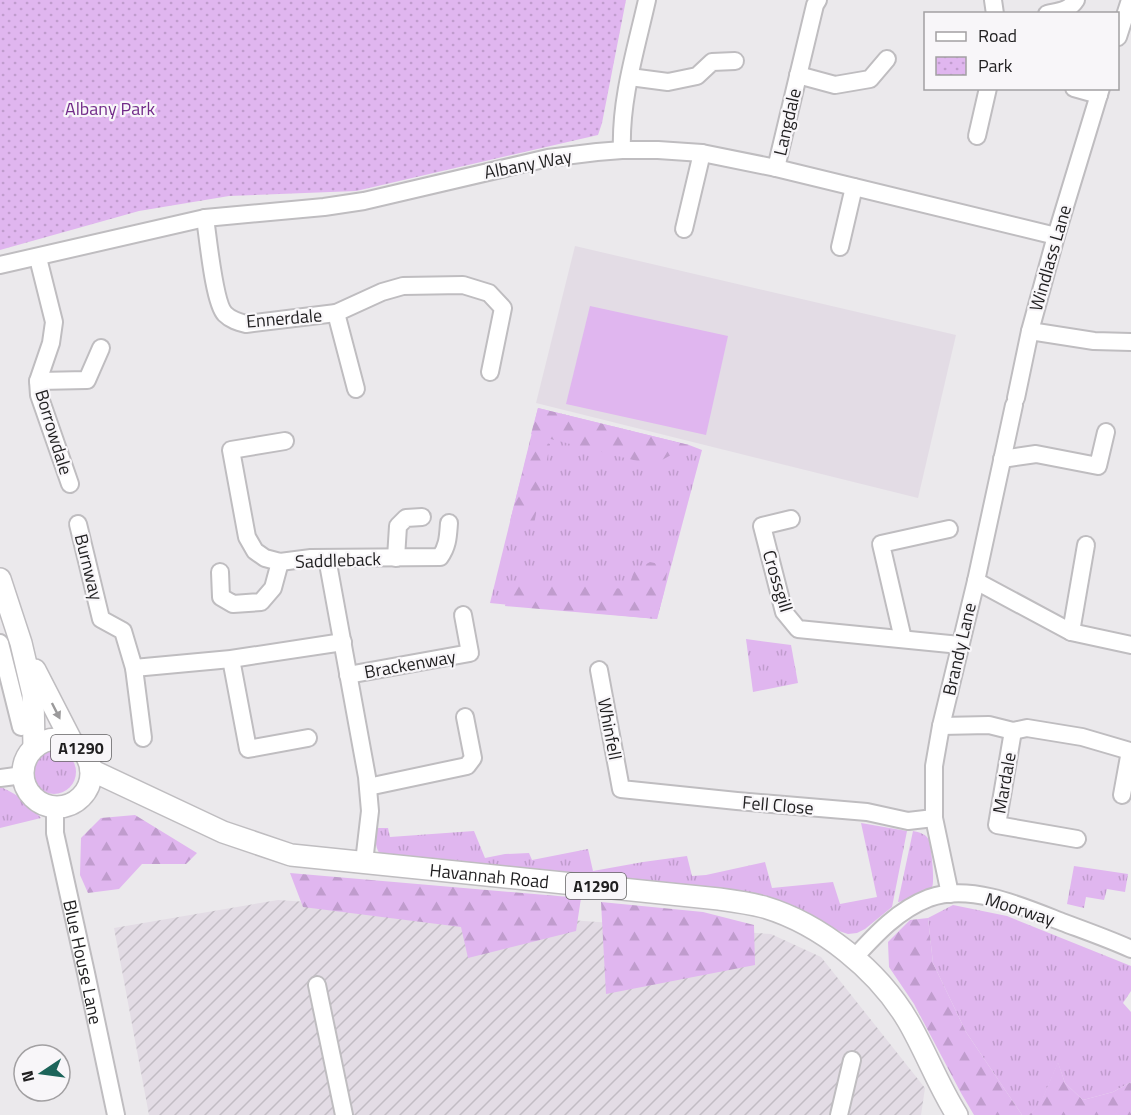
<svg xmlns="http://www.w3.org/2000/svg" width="1131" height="1115" font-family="'Titillium Web',sans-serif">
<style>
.built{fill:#e3dce5}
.industrial{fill:url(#industrial-furrows)}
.grass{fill:url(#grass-tufts)}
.forest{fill:url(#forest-firs)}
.park{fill:url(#park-dots)}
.pitch{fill:#e0b6ef}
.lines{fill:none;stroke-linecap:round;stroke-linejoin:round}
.minor-casing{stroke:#bfbdc0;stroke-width:20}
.major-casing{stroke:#bfbdc0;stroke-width:24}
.minor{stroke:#fff;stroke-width:16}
.major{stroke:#fff;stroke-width:21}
.oneway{fill:#9b9a9b}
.labels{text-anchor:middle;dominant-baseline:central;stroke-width:4.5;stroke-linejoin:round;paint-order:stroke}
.shield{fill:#f8f6f9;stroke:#616061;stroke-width:1.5}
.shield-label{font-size:16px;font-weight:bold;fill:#201f20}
.park-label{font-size:18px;fill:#722c89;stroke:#f8f6f9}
.street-label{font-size:18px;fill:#201f20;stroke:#f8f6f9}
</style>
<defs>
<pattern id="industrial-furrows" width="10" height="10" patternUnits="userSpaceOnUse" patternTransform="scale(1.5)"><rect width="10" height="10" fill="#e3dce5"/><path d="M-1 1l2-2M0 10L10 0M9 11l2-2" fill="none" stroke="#c2bcc4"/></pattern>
<pattern id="grass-tufts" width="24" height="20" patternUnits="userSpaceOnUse" patternTransform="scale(1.5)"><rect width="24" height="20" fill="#e0b6ef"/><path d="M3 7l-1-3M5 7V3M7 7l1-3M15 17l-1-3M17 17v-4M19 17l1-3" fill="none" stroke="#c09ccd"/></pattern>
<pattern id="forest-firs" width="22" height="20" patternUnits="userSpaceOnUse" patternTransform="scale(1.5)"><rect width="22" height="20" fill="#e0b6ef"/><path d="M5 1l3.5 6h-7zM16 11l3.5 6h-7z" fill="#c09ccd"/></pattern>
<pattern id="park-dots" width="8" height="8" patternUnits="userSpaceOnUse" patternTransform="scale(1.5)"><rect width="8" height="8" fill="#e0b6ef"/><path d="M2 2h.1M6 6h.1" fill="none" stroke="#c09ccd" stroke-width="1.8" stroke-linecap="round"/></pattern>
</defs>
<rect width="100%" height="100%" fill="#ebe9ec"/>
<!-- built -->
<path class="built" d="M 575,246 L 956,335 L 918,498 L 536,403 Z"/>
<!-- industrial -->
<path class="industrial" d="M 278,900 L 771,934 L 821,957 L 925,1088 L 921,1115 L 149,1115 L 114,928 Z"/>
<!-- grass -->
<g class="grass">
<path d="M 538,408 L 689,445 L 702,450 L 657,619 L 490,603 Z"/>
<path d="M 746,639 L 791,645 L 798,683 L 753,692 Z"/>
<circle cx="54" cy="772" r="22"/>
<path d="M 3,788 C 20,796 29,804 41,818 L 0,828 L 0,788 Z"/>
<path d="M 861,823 L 907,831 L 892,907 L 865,929 L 857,933 L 848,934 L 839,931 L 798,909 L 380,854 C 374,846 376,838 377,828 L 388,828 L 390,837 L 474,831 L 485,858 L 505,854 L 529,853 L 532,860 L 588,849 L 593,871 L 643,862 L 687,856 L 692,876 L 706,875 L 765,862 L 772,888 L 833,882 L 840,904 L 877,897 Z"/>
<path d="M 913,831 C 919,832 926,834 929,840 C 931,846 935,881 932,887 C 928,894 906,901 898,902 Z"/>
<path d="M 1074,866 L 1128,874 L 1125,892 L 1107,889 L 1104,900 L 1086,897 L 1084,908 L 1067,904 Z"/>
<path d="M 953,905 L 1007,916 L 1131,966 L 1131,991 L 1123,1003 L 1131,1012 L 1131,1082 L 1113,1092 L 1083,1100 L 1065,1083 L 1058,1063 L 1041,1103 L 1029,1115 L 1022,1115 L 966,1032 L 933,963 L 928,918 Z"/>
</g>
<!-- forest -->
<g class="forest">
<path d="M 538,408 L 689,445 L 653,465 L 531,434 Z"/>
<path d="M 531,439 L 550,444 L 534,524 L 510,521 Z"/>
<path d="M 650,562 L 668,566 L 664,592 L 657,619 L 505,606 L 510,582 L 628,589 L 634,571 Z"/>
<path d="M 135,815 L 197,853 L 186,864 L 142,864 L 119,889 L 88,893 L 80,875 L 81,838 L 101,818 Z"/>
<path d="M 290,873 L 581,898 L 576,931 L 468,958 L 461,927 L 303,907 Z"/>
<path d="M 601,902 L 703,912 L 754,925 L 755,965 L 606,994 Z"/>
<path d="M 928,918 L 933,963 L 966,1032 L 1022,1115 L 974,1115 L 961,1093 L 914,1004 L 889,967 L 888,942 L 910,920 Z"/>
<path d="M 1058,1062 L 1065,1083 L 1083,1100 L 1113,1092 L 1131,1082 L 1131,1115 L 1029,1115 L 1041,1102 Z"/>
</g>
<!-- park -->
<path class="park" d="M 0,0 L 626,0 L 602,123 L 598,135 L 356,191 L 229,196 L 139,211 L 0,250 Z"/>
<!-- pitch -->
<path class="pitch" d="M 590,306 L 728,336 L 706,435 L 566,404 Z"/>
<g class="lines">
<!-- minor casing -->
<g class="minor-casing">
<g id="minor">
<path d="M 993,0 L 995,14"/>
<path d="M 1047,14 C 1059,11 1069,11 1076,0"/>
<path d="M 1118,37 L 1130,0"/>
<path d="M 798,75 L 835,85 L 870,79 L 887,59"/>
<path d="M 630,77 L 668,82 L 697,76 L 712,62 L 735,61"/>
<path d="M 1074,88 L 1099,95"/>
<path d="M 1101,88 L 1056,236 L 1030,331 L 1094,341 L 1131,342"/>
<path d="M 977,136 L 988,88"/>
<path d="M 622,150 C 620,100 636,49 647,0"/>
<path d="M 776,168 L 815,5 L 818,0"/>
<path d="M 205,218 C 208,237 214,303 225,314 C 231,320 238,322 246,324 L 336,313 L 382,292 L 403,286 L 463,285 L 489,293 L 503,308 L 490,372"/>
<path d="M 684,229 L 702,153"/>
<path d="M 840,247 L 854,187"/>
<path d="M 38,258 L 54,322 L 51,343 L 38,381 L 39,395 L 70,484"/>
<path d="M 0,265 L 205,218 L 324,207 L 364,201 L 548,158 L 597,152 L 622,150 L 658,150 L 702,153 L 776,168 L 1056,236"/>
<path d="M 336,313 L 356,389"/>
<path d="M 38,381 L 87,380 L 101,348"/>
<path d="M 1016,398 L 1030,331"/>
<path d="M 285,441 L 231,450 L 247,537 L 255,551 L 265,558 L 280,562 L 311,558 L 440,557 C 448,546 448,536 449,523"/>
<path d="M 1002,459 L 1036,454 L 1098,466 L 1106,432"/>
<path d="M 791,519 L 762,526 L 784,612 L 798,629 L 960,645"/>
<path d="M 78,524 L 101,619 L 123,631 L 134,668 L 143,738"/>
<path d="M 327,558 L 367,777 L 370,811 L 364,862"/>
<path d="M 396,558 L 398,526 L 406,518 L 422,517"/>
<path d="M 220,572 L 221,597 L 233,604 L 261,602 L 273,588 L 280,562"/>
<path d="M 976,581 L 1071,632 L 1131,645"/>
<path d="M 1071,632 L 1086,545"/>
<path d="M 903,639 L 881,544 L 949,529"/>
<path d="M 0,643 L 21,727"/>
<path d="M 231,659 L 248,749 L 308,738"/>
<path d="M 134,668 L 231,659 L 343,642"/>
<path d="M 599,670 L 621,789 L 737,801 L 867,812 L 908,821 L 934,818"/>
<path d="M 348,675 L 470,653 L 463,615"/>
<path d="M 941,726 L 989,725 L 1013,731 L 1027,728 L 1082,737 L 1130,751 L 1122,795"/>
<path d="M 1013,731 L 997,825 L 1077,839"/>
<path d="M 0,778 L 23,775"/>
<path d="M 368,787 L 467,766 L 473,758 L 465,717"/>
<path id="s1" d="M 55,807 L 55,833 L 86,973 L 116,1115"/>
<path d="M 950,894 L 934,818 L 934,766 L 941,726 L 976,581 L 1014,405"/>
<path d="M 854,958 C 876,934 898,910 929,898 C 971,883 1024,907 1062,922 C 1086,931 1109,939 1131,949"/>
<path d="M 317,985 L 344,1115"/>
<path d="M 839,1115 L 852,1060"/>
</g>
</g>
<!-- major casing -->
<g class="major-casing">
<g id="major">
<path d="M 0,579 L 21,643 L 33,694 L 34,747"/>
<path d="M 35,670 L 72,742"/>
<circle cx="57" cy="773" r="34"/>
<path id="s2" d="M 91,770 L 223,832 L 291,855 L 719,899 C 734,901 749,903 764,907 C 821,924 878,970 908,1021 C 926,1052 938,1085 957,1115"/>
</g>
</g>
<!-- minor -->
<use href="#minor" class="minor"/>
<!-- major -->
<use href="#major" class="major"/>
</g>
<!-- one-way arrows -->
<defs><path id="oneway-solid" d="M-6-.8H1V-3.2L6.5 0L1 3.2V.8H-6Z" transform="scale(1.5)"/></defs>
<use class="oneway" href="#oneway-solid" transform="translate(56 711) rotate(63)"/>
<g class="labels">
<!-- shield labels -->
<g class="shield">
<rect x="51" y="735" width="60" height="26" rx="4.5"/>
<rect x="566" y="873" width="60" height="26" rx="4.5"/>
</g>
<g class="shield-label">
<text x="81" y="748">A1290</text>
<text x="596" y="886">A1290</text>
</g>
<!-- park labels -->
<g class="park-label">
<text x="110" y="108">Albany Park</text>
</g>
<!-- street labels -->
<g class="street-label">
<text transform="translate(787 122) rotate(-77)">Langdale</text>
<text transform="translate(528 164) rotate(-11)">Albany Way</text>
<text transform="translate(1050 258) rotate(-74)">Windlass Lane</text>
<text transform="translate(284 318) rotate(-5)">Ennerdale</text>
<text transform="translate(54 432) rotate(73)">Borrowdale</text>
<text transform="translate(338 560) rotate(-2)">Saddleback</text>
<text transform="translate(89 567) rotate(76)">Burnway</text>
<text transform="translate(778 581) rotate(73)">Crossgill</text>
<text transform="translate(959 649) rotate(-77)">Brandy Lane</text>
<text transform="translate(410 664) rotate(-10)">Brackenway</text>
<text transform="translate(610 729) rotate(79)">Whinfell</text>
<text transform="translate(1004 783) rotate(-80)">Mardale</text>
<text transform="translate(778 805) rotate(5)">Fell Close</text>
<text stroke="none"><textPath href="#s2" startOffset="417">Havannah Road</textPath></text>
<text transform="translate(1020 909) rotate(18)">Moorway</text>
<text stroke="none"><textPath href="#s1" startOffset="158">Blue House Lane</textPath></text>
</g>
</g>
<!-- legend -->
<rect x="924" y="12" width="195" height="78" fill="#f8f6f9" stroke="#a2a0a2" stroke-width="1.5"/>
<rect x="936" y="32" width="30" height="9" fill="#ffffff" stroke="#a2a0a2" stroke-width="1.5"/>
<text x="978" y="42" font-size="18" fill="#201f20">Road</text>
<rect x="936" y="57" width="30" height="18" fill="url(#park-dots)" stroke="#a2a0a2" stroke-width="1.5"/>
<text x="978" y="72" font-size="18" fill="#201f20">Park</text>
<!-- north arrow -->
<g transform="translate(42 1073) rotate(257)"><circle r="28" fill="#f8f6f9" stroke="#a2a0a2" stroke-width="1.5"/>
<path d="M0-4.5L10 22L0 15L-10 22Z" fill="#1c645a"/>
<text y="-9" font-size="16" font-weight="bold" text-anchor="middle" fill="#201f20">N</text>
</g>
</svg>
